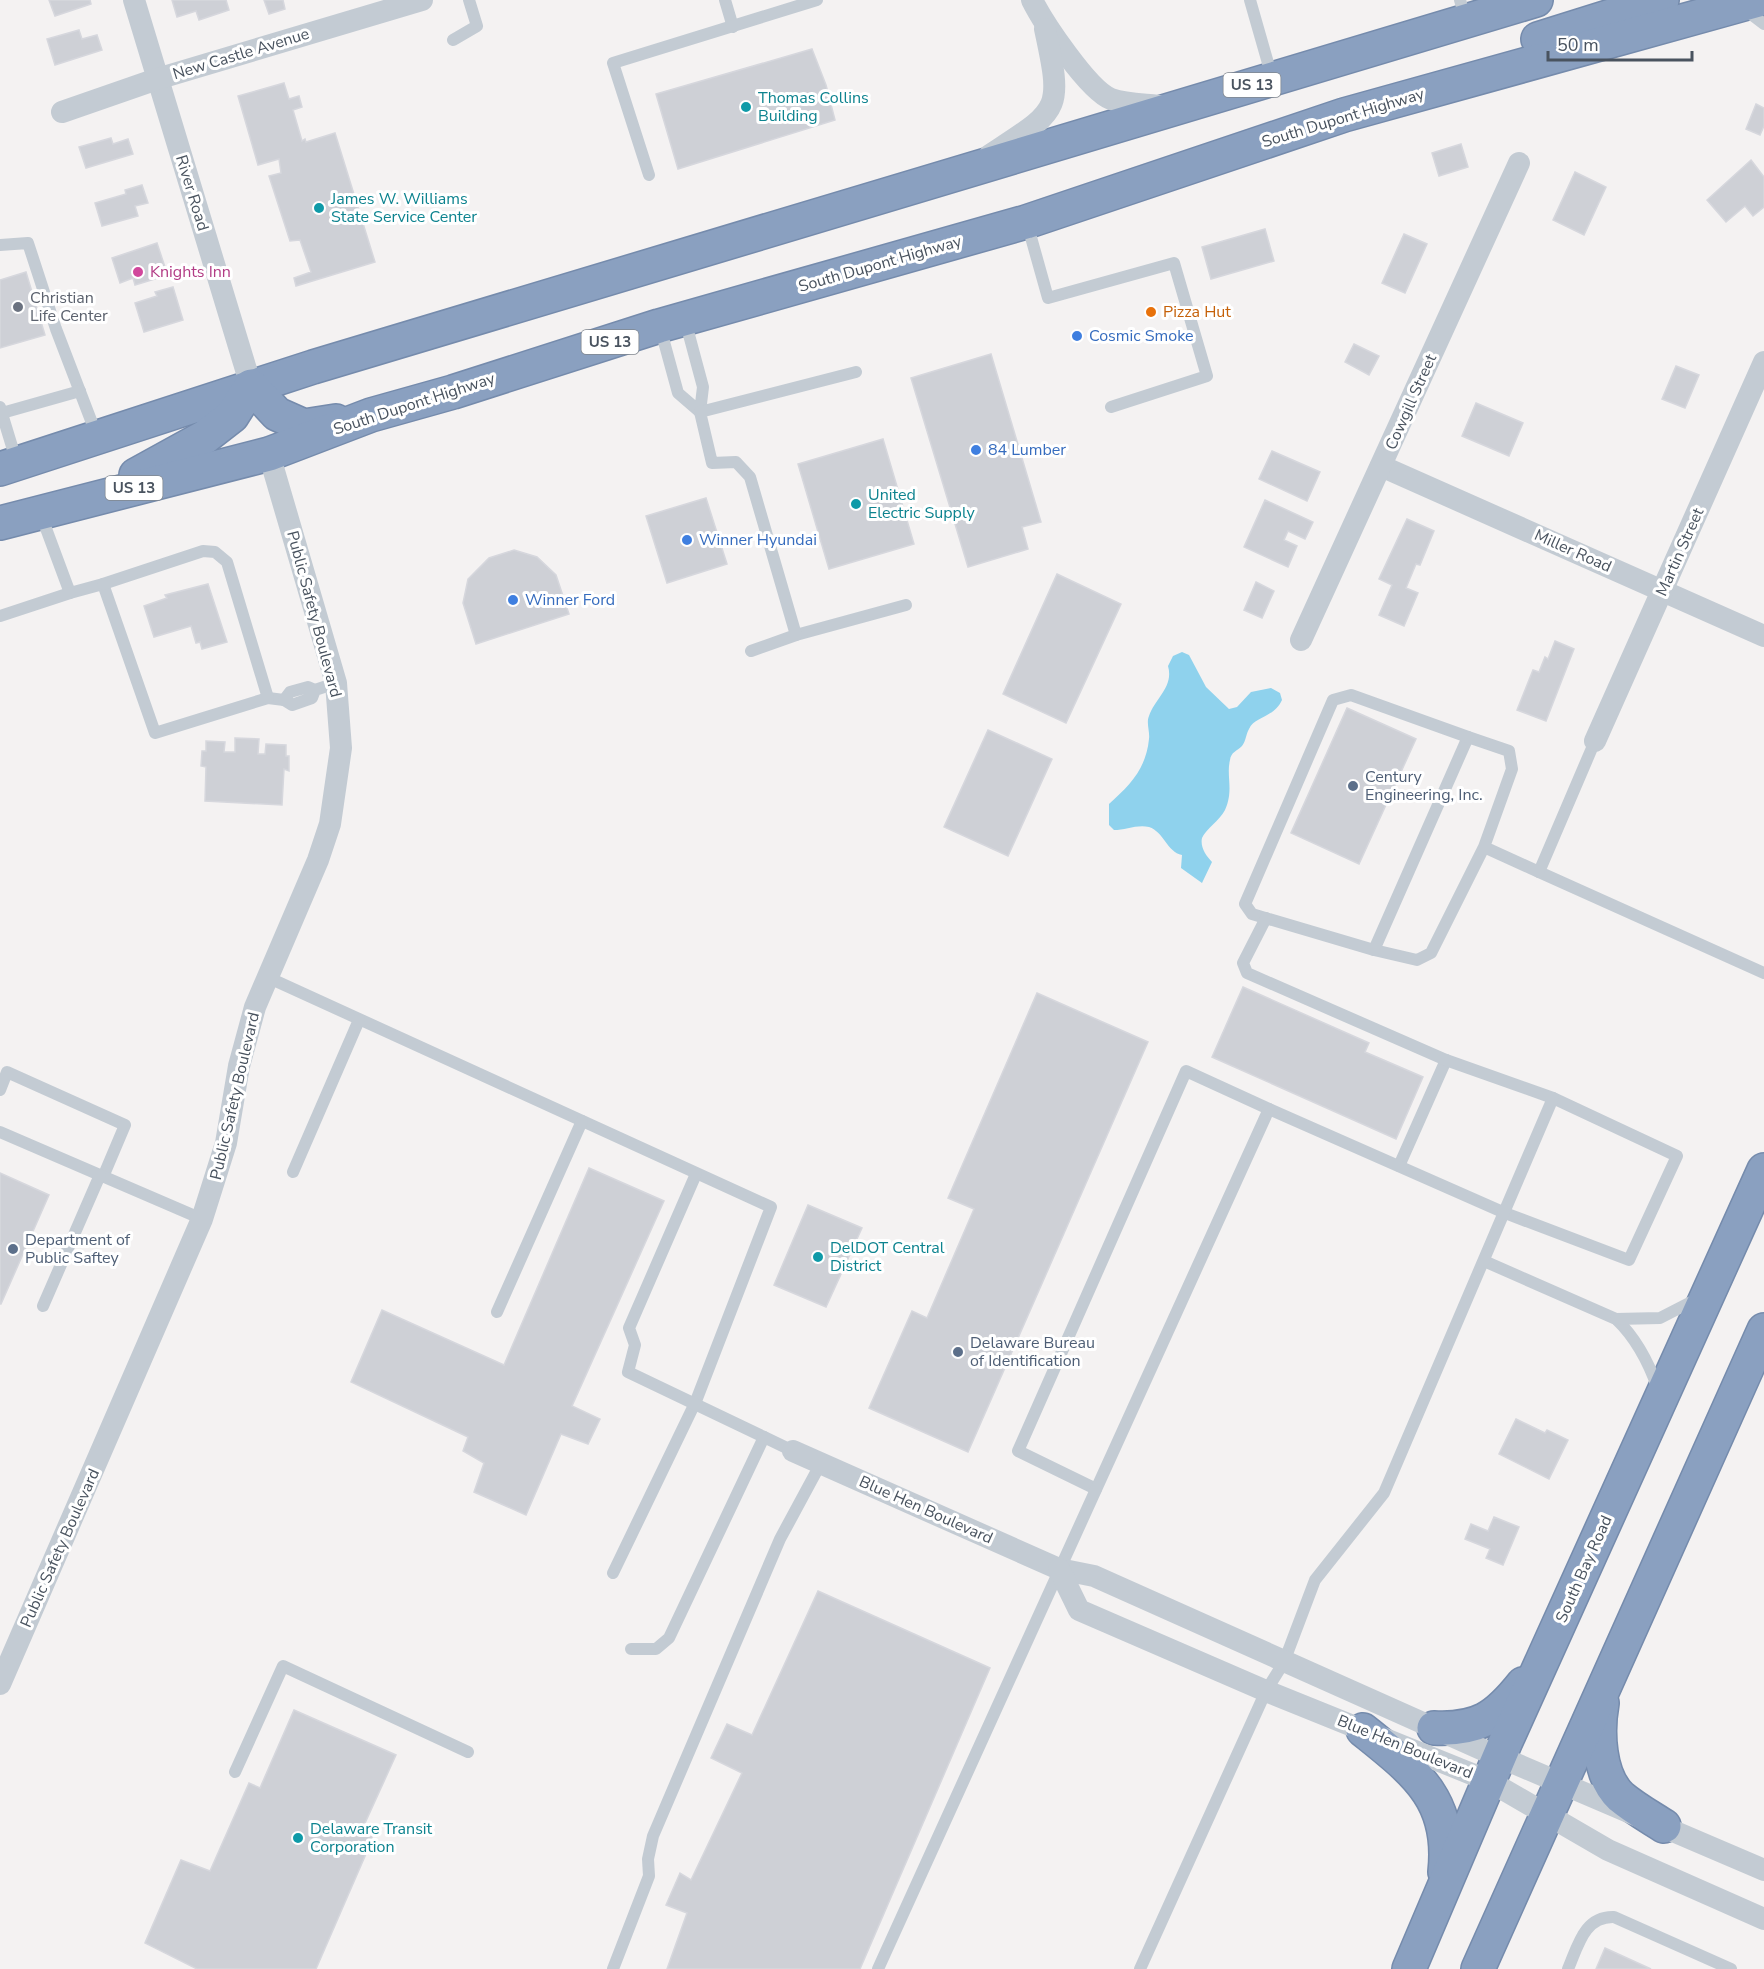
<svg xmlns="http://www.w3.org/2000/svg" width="1764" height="1969" font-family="'Nunito Sans',sans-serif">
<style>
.water{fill:#8fd2ed}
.building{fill:#ced0d6;stroke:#d6d7dd;stroke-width:1.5}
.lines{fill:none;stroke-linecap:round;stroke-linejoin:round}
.highway-casing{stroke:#758bac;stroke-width:36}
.lane{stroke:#c3cbd3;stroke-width:12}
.street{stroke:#c3cbd3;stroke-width:22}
.highway{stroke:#8aa0c0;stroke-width:33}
.culture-dot{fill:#0f9aa8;stroke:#fff;stroke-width:2}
.hotel-dot{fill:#d1479c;stroke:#fff;stroke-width:2}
.worship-dot{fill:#6b7280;stroke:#fff;stroke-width:2}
.food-dot{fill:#e8710a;stroke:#fff;stroke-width:2}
.shop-dot{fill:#3f7fe0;stroke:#fff;stroke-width:2}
.service-dot{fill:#5c6f8a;stroke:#fff;stroke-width:2}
.labels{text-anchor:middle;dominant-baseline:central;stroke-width:6;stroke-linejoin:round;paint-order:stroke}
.shield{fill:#fff;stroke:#80878f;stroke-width:1.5}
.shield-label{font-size:15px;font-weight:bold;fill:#49535f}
.street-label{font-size:16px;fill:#49535f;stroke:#fff}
.culture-label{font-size:16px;fill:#0d838f;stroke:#fff;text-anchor:start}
.hotel-label{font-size:16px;fill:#b23c85;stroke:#fff;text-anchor:start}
.worship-label{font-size:16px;fill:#5b616d;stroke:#fff;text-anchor:start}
.food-label{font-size:16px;fill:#c56008;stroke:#fff;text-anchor:start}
.shop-label{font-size:16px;fill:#366cbe;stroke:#fff;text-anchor:start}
.service-label{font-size:16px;fill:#4e5e75;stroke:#fff;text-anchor:start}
</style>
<rect width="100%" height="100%" fill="#f4f2f2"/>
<!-- water -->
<path class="water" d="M 1182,652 L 1189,655 L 1206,687 L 1229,709 L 1237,707 L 1251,692 L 1271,688 L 1280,693 L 1282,700 C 1274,718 1255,716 1249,729 C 1246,734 1246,741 1242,746 C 1237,751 1231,752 1230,760 C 1226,776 1234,790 1225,810 C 1220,820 1205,830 1202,838 C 1200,847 1206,856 1212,862 L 1202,883 L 1181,868 L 1182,855 C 1167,852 1164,832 1149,827 C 1138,824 1125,830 1114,830 L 1109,825 L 1109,804 C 1130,785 1146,769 1149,739 C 1150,731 1146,723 1149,716 C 1155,698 1174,687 1168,666 L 1173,656 Z"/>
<!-- building -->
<g class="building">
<path d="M 49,0 L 90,0 L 91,4 L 55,16 Z"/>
<path d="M 172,0 L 226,0 L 229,10 L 199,20 L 196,11 L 177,17 Z"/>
<path d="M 264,0 L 283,0 L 285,9 L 269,14 Z"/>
<path d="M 79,30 L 82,39 L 97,35 L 102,50 L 55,65 L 47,39 Z"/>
<path d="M 812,49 L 826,85 L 835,120 L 678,169 L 656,94 Z"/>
<path d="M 284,83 L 289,99 L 299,96 L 302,107 L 293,110 L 302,141 L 305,139 L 306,142 L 335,133 L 375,262 L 296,286 L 294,278 L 311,272 L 300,240 L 290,241 L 269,176 L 281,173 L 279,159 L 258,165 L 238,96 Z"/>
<path d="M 1756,104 L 1764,108 L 1764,126 L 1760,135 L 1746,129 Z"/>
<path d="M 111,138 L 113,144 L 128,139 L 133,154 L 86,168 L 79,147 Z"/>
<path d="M 1461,144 L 1468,167 L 1439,176 L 1432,153 Z"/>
<path d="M 1751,160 L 1764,177 L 1764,207 L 1753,216 L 1745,206 L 1726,222 L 1707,200 Z"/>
<path d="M 1575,172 L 1606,187 L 1584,235 L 1553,220 Z"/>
<path d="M 142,185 L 148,203 L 135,206 L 138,216 L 102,226 L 95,203 L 126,194 L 125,190 Z"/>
<path d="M 1265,229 L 1274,261 L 1211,279 L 1202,247 Z"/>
<path d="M 1404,234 L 1427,244 L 1405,293 L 1382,283 Z"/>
<path d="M 157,243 L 166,270 L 155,275 L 155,279 L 135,285 L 133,278 L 120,283 L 112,258 Z"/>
<path d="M 26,272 L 45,335 L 0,348 L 0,280 Z"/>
<path d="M 173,287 L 183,320 L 144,332 L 135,303 L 157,296 L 155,292 Z"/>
<path d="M 1354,344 L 1379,356 L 1369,375 L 1345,362 Z"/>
<path d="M 991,354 L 1041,522 L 1022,527 L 1028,549 L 968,567 L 911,378 Z"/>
<path d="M 1676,366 L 1699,375 L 1685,408 L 1662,399 Z"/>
<path d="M 1476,403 L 1523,423 L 1509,456 L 1462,436 Z"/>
<path d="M 883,439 L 914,544 L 829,569 L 798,464 Z"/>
<path d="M 1272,451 L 1320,472 L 1307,501 L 1259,479 Z"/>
<path d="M 706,498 L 727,564 L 667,583 L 646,516 Z"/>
<path d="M 1265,500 L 1313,522 L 1305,539 L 1288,531 L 1284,540 L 1297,546 L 1288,567 L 1244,547 Z"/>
<path d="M 1407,519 L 1434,531 L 1420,565 L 1416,564 L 1406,588 L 1418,593 L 1404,626 L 1379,615 L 1392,585 L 1379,579 Z"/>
<path d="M 514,550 L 537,557 L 556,575 L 569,614 L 476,644 L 463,603 L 468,579 L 489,558 Z"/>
<path d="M 1057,574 L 1121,604 L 1066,723 L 1003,694 Z"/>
<path d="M 1256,582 L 1274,591 L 1262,618 L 1244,610 Z"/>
<path d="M 208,584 L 227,642 L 202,649 L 200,642 L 196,643 L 191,626 L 154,637 L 144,606 L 167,598 L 165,595 Z"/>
<path d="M 1555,641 L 1574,649 L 1546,721 L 1517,710 L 1533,670 L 1539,672 L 1545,657 L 1548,659 Z"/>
<path d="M 1347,708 L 1416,739 L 1359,864 L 1291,833 Z"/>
<path d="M 988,730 L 1052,759 L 1008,856 L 944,827 Z"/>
<path d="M 235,738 L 259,739 L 258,754 L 265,754 L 266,744 L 286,745 L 286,756 L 289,756 L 289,771 L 284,769 L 282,805 L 205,801 L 206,767 L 201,766 L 202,751 L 206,751 L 206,741 L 225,742 L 224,752 L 235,752 Z"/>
<path d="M 1243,987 L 1369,1043 L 1365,1052 L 1423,1077 L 1396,1139 L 1212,1057 Z"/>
<path d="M 1037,993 L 1148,1042 L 968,1452 L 869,1408 L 912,1311 L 927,1318 L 974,1209 L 948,1198 Z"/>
<path d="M 589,1168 L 664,1201 L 572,1406 L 600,1419 L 588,1444 L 561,1434 L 526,1515 L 474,1492 L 484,1463 L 463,1451 L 468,1437 L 351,1382 L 382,1310 L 504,1365 Z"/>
<path d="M 0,1173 L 49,1195 L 1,1304 L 0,1304 Z"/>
<path d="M 808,1205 L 862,1228 L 826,1307 L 774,1285 Z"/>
<path d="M 1516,1419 L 1545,1433 L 1547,1430 L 1568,1440 L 1549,1479 L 1499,1454 Z"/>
<path d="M 1494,1517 L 1519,1527 L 1503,1565 L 1486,1558 L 1490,1549 L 1465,1539 L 1471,1524 L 1488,1531 Z"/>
<path d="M 818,1591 L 990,1668 L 860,1969 L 667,1969 L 687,1913 L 666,1905 L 680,1873 L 691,1880 L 742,1773 L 711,1758 L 727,1724 L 752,1735 Z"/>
<path d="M 294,1710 L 396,1755 L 361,1832 L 372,1837 L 372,1840 L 316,1969 L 197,1969 L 145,1943 L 181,1860 L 210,1871 L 249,1783 L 260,1788 Z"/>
<path d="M 1605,1948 L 1651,1969 L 1596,1969 Z"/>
</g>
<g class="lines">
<!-- highway casing -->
<g class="highway-casing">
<g id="highway">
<path d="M 1538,39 L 1662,0"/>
<path d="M 0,469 L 313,367 L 1536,0"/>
<path d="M 136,475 L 205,437 L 232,416 L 251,386 L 277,414 L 304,426 L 336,421"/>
<path d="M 0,523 L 269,454 L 371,415 L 453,392 L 659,326 L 1026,222 L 1344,115 L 1758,0"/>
<path d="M 1602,1703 C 1597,1731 1598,1776 1621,1797 C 1634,1808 1650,1817 1664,1826"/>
<path d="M 1434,1728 C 1478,1730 1496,1718 1523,1684"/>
<path d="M 1363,1730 C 1415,1772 1453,1799 1445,1872"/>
<path d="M 1409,1969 L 1506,1741 L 1764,1170"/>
<path d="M 1478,1969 L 1764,1330"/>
</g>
</g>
<!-- lane -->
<g class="lane">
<path d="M 725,0 L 733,27"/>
<path d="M 1250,0 L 1272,77"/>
<path d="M 1460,0 L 1466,20"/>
<path d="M 1743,8 L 1764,24"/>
<path d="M 453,40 L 477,26 L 469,0"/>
<path d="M 649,175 L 613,63 L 817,0"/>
<path d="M 1027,223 L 1048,298 L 1174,263 L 1207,376 L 1111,407"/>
<path d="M 0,245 L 28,243 L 56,329 L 97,436"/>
<path d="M 660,327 L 678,393 L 700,412 L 703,387 L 685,320"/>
<path d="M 0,407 L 17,463"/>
<path d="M 2,413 L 80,391"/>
<path d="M 41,515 L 70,593 L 103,584 L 155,733 L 268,698 L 284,700"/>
<path d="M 103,584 L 203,551 L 215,552 L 227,562 L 268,698"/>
<path d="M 0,616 L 70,593"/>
<path d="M 796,635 L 906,605"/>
<path d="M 751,651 L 796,635 L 750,477 L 736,462 L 712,463 L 700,412 L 856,372"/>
<path d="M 315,690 L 312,698 L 292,705 L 284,700 L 290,692 L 308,687 L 315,690 L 336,683"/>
<path d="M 1595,741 L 1539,872 L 1764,973"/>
<path d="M 1484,847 L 1431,953 L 1417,960 L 1374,950 L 1468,737 L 1509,751 L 1512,769 L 1484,847 L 1539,872"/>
<path d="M 1374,950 L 1252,914 L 1245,904 L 1333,700 L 1351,695 L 1468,737"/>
<path d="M 267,977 L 771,1207 L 696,1401 L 613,1573"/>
<path d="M 0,1090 L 7,1072 L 125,1125 L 103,1177"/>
<path d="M 0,1132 L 202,1219"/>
<path d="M 1399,1166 L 1446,1060"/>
<path d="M 293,1172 L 359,1020"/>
<path d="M 696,1174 L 629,1328 L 635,1345 L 628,1372 L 764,1437"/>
<path d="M 1484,1261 L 1616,1319 C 1636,1338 1649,1363 1658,1389"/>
<path d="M 43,1306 L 100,1175"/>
<path d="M 497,1312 L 582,1121"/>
<path d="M 1616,1319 L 1660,1318 L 1697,1299"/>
<path d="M 1096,1489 L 1018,1451 L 1186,1071 L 1269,1109"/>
<path d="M 631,1649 L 656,1649 L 669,1638 L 764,1437 L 793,1451"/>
<path d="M 235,1772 L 283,1666 L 468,1752"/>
<path d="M 613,1969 L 649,1876 L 648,1859 L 653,1836 L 780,1539 L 821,1463"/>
<path d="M 878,1969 L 1269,1109 L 1505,1213 L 1629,1260 L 1677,1156 L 1553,1098"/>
<path d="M 1140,1969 L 1266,1691 L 1284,1662 L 1315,1580 L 1384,1493 L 1553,1098 L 1446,1060 L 1247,973 L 1243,963 L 1266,918"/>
<path d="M 1568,1969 C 1578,1946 1584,1916 1614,1917 L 1731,1969"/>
</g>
<!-- street -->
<g class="street">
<path d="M 134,0 L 251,386"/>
<path d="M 1032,0 C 1043,22 1088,90 1111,99 C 1127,105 1149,104 1167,107"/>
<path d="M 62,112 L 157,79 L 422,0"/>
<path d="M 990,155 C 1060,109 1063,112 1045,29"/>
<path d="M 1381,466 L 1764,636"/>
<path d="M 1301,640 L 1519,163"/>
<path d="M 1595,741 L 1764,362"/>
<path d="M 793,1451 L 1059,1569 L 1094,1576 L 1481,1749 L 1764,1870"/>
<path d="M 1059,1569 L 1079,1610 L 1266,1691 L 1489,1781 L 1608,1850 L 1764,1919"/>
<path d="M 0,1684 L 202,1219 L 226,1143 L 239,1066 L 255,1007 L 318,860 L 330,824 L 341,748 L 336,683 L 269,454"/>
</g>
<!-- highway -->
<use href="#highway" class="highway"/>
</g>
<!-- markers -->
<g class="culture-dot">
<circle cx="746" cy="107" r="6"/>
<circle cx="319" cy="208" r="6"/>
<circle cx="856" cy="504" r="6"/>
<circle cx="818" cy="1257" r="6"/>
<circle cx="298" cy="1838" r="6"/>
</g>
<circle class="hotel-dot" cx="138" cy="272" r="6"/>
<circle class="worship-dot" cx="18" cy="307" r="6"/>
<circle class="food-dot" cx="1151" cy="312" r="6"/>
<g class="shop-dot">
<circle cx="1077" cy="336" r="6"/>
<circle cx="976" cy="450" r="6"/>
<circle cx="687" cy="540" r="6"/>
<circle cx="513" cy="600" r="6"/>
</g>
<g class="service-dot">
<circle cx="1353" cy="786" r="6"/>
<circle cx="13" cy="1249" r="6"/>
<circle cx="958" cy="1352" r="6"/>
</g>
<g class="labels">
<!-- shield labels -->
<g class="shield">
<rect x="1223.5" y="73" width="57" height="24" rx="4.5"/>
<rect x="581.5" y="330" width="57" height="24" rx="4.5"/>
<rect x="105.5" y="476" width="57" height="24" rx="4.5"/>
</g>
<g class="shield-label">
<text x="1252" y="85">US 13</text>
<text x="610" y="342">US 13</text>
<text x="134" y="488">US 13</text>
</g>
<!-- street labels -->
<g class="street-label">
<text transform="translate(241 54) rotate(-17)">New Castle Avenue</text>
<text transform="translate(1343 118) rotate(-17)">South Dupont Highway</text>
<text transform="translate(192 193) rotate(73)">River Road</text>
<text transform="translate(880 264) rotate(-16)">South Dupont Highway</text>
<text transform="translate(1411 402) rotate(-66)">Cowgill Street</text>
<text transform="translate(414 404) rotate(-18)">South Dupont Highway</text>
<text transform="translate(1573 551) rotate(24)">Miller Road</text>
<text transform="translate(1680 552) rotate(-66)">Martin Street</text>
<text transform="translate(314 614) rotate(75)">Public Safety Boulevard</text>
<text transform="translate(235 1096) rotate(-77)">Public Safety Boulevard</text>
<text transform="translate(926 1510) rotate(24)">Blue Hen Boulevard</text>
<text transform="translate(60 1548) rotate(-66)">Public Safety Boulevard</text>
<text transform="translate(1584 1569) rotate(-66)">South Bay Road</text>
<text transform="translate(1405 1747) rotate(22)">Blue Hen Boulevard</text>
</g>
<!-- culture labels -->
<g class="culture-label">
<text x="758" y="98">Thomas Collins<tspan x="758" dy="18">Building</tspan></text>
<text x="331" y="199">James W. Williams<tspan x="331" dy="18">State Service Center</tspan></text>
<text x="868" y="495">United<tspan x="868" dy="18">Electric Supply</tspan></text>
<text x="830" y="1248">DelDOT Central<tspan x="830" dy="18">District</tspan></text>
<text x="310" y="1829">Delaware Transit<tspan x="310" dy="18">Corporation</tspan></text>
</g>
<!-- hotel labels -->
<g class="hotel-label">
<text x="150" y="272">Knights Inn</text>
</g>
<!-- worship labels -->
<g class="worship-label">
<text x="30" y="298">Christian<tspan x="30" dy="18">Life Center</tspan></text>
</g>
<!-- food labels -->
<g class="food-label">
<text x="1163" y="312">Pizza Hut</text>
</g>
<!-- shop labels -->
<g class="shop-label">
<text x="1089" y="336">Cosmic Smoke</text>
<text x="988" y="450">84 Lumber</text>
<text x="699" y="540">Winner Hyundai</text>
<text x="525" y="600">Winner Ford</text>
</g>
<!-- service labels -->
<g class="service-label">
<text x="1365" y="777">Century<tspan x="1365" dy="18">Engineering, Inc.</tspan></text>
<text x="25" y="1240">Department of<tspan x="25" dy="18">Public Saftey</tspan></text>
<text x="970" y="1343">Delaware Bureau<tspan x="970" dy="18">of Identification</tspan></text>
</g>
</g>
<!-- scale -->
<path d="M1548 51v9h144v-9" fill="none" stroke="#49535f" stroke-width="3"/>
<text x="1557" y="51" font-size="18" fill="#49535f" stroke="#ffffff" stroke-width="4.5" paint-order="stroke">50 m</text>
</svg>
